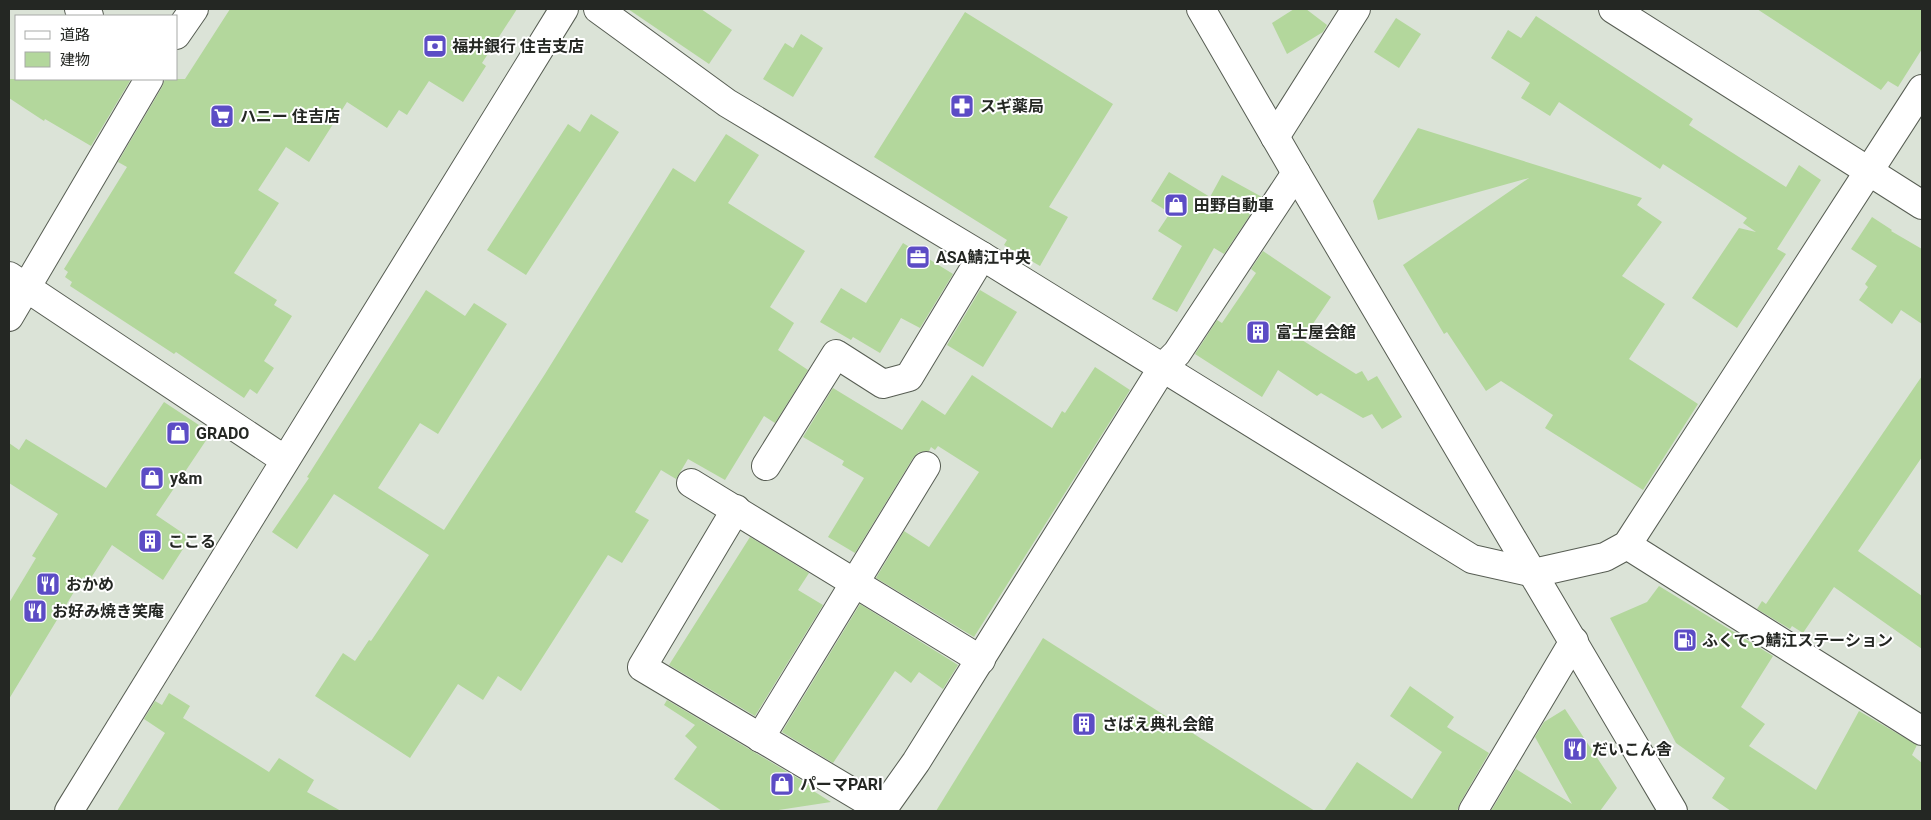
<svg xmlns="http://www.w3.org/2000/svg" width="1931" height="820" font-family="Roboto,'Noto Sans JP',sans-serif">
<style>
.building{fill:#b3d79c}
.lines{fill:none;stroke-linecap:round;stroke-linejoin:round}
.minor-casing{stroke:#575d53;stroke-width:30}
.tertiary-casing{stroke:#575d53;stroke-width:30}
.minor{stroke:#fff;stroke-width:28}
.tertiary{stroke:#fff;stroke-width:28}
.labels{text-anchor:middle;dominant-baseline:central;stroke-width:4;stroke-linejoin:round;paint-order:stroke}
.poi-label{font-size:16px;font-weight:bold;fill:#242723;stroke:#fff;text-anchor:start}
</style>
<rect width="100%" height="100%" fill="#dbe3d7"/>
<!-- building -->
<g class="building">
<path d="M 230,9 L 517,9 L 482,63 L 486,66 L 463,102 L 429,81 L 407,115 L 399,110 L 387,128 L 347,102 L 309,162 L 286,147 L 258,190 L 279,203 L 234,273 L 277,300 L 274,305 L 292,316 L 264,361 L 274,368 L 257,394 L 250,389 L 244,398 L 176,352 L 174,354 L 70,286 L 72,282 L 65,277 L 68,272 L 64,269 L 127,167 L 118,162 L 162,87 L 165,79 L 185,79 Z"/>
<path d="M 628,9 L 701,9 L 732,30 L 709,64 Z"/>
<path d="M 1294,9 L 1306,9 L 1327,25 L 1323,32 L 1287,54 L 1272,23 Z"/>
<path d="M 1757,9 L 1922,9 L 1922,49 L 1898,87 L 1888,81 L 1881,90 Z"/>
<path d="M 965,12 L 1113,104 L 1049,207 L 1068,217 L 1040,266 L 1004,245 L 1007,240 L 874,157 Z"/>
<path d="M 1536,16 L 1693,119 L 1689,125 L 1786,187 L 1799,165 L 1821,180 L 1777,249 L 1786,254 L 1737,328 L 1692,298 L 1739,228 L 1756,232 L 1743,223 L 1747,218 L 1663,164 L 1660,169 L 1559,102 L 1550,116 L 1521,98 L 1530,83 L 1491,58 L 1508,30 L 1521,38 Z"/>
<path d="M 1396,18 L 1421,34 L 1399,68 L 1374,52 Z"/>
<path d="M 801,34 L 823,48 L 793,97 L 763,79 L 785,43 L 793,48 Z"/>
<path d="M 9,79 L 131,79 L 91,146 L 45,119 L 44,121 L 9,98 Z"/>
<path d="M 591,114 L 619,132 L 526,275 L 487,250 L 568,124 L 580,132 Z"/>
<path d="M 1418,128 L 1642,198 L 1637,205 L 1662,222 L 1622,276 L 1665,304 L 1629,359 L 1698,404 L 1643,490 L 1545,428 L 1553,415 L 1501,381 L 1486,391 L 1447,332 L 1444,334 L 1403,265 L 1529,178 L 1378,220 L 1373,201 Z"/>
<path d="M 726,134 L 759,155 L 728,203 L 805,251 L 770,307 L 794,323 L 778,350 L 808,370 L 775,423 L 764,416 L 725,480 L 688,459 L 676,479 L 661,470 L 635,512 L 649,520 L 622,563 L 608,555 L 521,691 L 498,676 L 483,700 L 458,684 L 410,758 L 315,696 L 343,653 L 355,661 L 369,640 L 371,641 L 429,555 L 334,494 L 297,549 L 272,532 L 309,478 L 307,477 L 426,290 L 465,316 L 474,303 L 507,324 L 438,434 L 420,423 L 378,488 L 444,530 L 545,374 L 673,168 L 695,182 Z"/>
<path d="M 1169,172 L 1210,197 L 1222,175 L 1262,197 L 1224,254 L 1214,248 L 1177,312 L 1152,299 L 1182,246 L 1158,231 L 1170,213 L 1151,201 Z"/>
<path d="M 1872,217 L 1892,230 L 1891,231 L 1922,249 L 1922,324 L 1901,310 L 1892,324 L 1859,300 L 1868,287 L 1865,284 L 1877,266 L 1851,249 Z"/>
<path d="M 903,243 L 953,274 L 920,328 L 901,318 L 880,353 L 853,337 L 851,340 L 820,322 L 841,288 L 866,303 Z"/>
<path d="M 1263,251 L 1331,297 L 1302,340 L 1356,374 L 1362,371 L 1368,381 L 1377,376 L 1402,417 L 1382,429 L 1372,414 L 1363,418 L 1321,393 L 1317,396 L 1278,370 L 1262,397 L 1195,354 L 1217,320 L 1222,323 L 1256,273 L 1251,269 Z"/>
<path d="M 980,290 L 1017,312 L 983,367 L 947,345 Z"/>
<path d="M 1095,367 L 1130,390 L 974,637 L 876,578 L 904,531 L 929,547 L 979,472 L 938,446 L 935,450 L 931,447 L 929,451 L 919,452 L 913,458 L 855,553 L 828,537 L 864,478 L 842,465 L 844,461 L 803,437 L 833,388 L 902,430 L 922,400 L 945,415 L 972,375 L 1052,428 L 1062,411 L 1065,413 Z"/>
<path d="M 1922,376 L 1922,457 L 1858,551 L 1922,596 L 1922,649 L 1834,587 L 1803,633 L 1792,626 L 1790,629 L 1757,609 L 1762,601 L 1766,604 Z"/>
<path d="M 164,402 L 211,433 L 156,515 L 190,538 L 163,580 L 112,545 L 89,581 L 83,577 L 9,699 L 9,603 L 36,558 L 32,556 L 58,514 L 9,483 L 9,443 L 19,450 L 26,439 L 106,488 Z"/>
<path d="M 750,537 L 809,573 L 798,590 L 823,605 L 755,716 L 669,665 Z"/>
<path d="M 1659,586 L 1773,656 L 1741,707 L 1765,724 L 1749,746 L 1816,790 L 1859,711 L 1917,745 L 1912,755 L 1922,763 L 1922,811 L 1731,811 L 1712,798 L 1725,778 L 1676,743 L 1610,618 L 1647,602 Z"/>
<path d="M 860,604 L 958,665 L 943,689 L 919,672 L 911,683 L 895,671 L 833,763 L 782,732 Z"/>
<path d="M 1043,638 L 1315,811 L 936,811 Z"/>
<path d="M 1410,686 L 1454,717 L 1447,727 L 1489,753 L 1460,803 L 1457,811 L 1324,811 L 1357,762 L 1412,799 L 1442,752 L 1390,716 Z"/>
<path d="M 169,693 L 190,706 L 183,718 L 269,772 L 279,758 L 314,780 L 307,792 L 341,811 L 117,811 L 165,733 L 144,719 L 155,701 L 162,705 Z"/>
<path d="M 667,700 L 816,789 L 815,792 L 831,802 L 772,811 L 722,811 L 674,779 L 697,747 L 685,736 L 695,725 L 664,705 Z"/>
<path d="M 1565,709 L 1617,788 L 1600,811 L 1491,811 L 1516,769 L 1572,804 L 1535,737 L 1544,722 Z"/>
</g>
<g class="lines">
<!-- minor casing -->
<g class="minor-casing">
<g id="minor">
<path d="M 79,9 L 89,16"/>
<path d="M 598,9 L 727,103 L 982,256 L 1472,559 L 1534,573 L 1605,557 L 1627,545 L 1922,89"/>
<path d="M 1613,9 L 1922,205"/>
<path d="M 176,35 L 194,9"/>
<path d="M 1275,137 L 1356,9"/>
<path d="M 9,276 L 285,460"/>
<path d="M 9,317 L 149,79"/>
<path d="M 766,466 L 836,354 L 883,384 L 909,377 L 982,256"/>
<path d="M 691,483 L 981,660"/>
<path d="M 736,509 L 642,667 L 882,810"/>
<path d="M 1627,545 L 1922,731"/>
<path d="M 760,738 L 926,466"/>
<path d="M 879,811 L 882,810 L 916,762 L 1163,367 L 1177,353 L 1296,173"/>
<path d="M 1473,811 L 1574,641"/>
</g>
</g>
<!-- tertiary casing -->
<g class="tertiary-casing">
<g id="tertiary">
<path d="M 1201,9 L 1296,173 L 1673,811"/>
<path d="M 69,811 L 564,9"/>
</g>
</g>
<!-- minor -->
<use href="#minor" class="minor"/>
<!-- tertiary -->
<use href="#tertiary" class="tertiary"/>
</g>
<!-- icons -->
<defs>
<g id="bank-square" transform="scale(1.25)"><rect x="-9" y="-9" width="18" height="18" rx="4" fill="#5c4cc5" stroke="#fff"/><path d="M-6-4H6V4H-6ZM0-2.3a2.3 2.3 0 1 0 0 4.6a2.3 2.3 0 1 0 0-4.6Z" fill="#fff"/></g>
<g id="pharmacy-square" transform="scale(1.25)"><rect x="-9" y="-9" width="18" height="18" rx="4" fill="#5c4cc5" stroke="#fff"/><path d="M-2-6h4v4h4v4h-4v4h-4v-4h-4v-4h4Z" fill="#fff"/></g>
<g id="supermarket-square" transform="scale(1.25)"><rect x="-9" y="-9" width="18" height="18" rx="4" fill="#5c4cc5" stroke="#fff"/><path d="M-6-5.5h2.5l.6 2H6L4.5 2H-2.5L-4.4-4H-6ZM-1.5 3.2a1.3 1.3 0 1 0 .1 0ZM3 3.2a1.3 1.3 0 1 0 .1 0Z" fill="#fff"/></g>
<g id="shop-square" transform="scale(1.25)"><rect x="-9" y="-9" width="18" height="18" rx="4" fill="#5c4cc5" stroke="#fff"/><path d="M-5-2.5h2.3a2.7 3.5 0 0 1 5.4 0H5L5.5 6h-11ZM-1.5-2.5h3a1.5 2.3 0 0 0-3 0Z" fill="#fff"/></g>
<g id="office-square" transform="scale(1.25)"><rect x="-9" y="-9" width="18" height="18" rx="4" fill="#5c4cc5" stroke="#fff"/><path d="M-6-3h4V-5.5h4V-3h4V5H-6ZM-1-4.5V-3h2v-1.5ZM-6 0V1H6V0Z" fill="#fff"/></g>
<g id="building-square" transform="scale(1.25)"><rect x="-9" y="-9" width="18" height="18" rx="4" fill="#5c4cc5" stroke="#fff"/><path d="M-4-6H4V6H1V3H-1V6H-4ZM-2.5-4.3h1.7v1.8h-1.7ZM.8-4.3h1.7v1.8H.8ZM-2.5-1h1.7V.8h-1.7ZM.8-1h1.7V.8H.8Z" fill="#fff"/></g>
<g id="restaurant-square" transform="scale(1.25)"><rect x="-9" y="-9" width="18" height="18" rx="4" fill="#5c4cc5" stroke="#fff"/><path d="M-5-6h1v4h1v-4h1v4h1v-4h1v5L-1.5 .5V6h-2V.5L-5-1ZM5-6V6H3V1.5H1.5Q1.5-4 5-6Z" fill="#fff"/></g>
<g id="fuel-square" transform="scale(1.25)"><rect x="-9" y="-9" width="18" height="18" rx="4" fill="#5c4cc5" stroke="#fff"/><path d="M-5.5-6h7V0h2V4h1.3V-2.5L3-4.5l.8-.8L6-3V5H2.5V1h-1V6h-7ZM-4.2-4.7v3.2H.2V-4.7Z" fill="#fff"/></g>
</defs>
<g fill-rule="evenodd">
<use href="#bank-square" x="435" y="46"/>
<use href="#pharmacy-square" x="962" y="106"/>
<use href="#supermarket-square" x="222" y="116"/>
<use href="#shop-square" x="1176" y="205"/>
<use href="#office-square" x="918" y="257"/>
<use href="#building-square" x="1258" y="332"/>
<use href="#shop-square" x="178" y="433"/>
<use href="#shop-square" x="152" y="478"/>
<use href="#building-square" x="150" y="541"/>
<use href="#restaurant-square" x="48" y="584"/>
<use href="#restaurant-square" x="35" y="611"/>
<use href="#fuel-square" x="1685" y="640"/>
<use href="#building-square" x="1084" y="724"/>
<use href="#restaurant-square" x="1575" y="749"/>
<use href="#shop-square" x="782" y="784"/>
</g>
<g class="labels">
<!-- poi labels -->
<g class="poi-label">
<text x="452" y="46">福井銀行 住吉支店</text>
<text x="980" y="106">スギ薬局</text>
<text x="240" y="116">ハニー 住吉店</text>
<text x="1194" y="205">田野自動車</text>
<text x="936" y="257">ASA鯖江中央</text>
<text x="1276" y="332">富士屋会館</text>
<text x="196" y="433">GRADO</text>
<text x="170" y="478">y&amp;m</text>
<text x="168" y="541">ここる</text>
<text x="66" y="584">おかめ</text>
<text x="52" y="611">お好み焼き笑庵</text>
<text x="1702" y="640">ふくてつ鯖江ステーション</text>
<text x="1102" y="724">さばえ典礼会館</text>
<text x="1592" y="749">だいこん舎</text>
<text x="800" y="784">パーマPARI</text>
</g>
</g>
<!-- border -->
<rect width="1931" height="820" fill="none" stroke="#242723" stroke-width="20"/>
<!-- legend -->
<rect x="15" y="15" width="162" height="65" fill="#ffffff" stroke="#a7a9a7"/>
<rect x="25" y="31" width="25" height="8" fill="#ffffff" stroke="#a7a9a7"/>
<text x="60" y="40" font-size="15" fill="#242723">道路</text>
<rect x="25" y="52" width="25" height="15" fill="#b3d79c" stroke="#a7a9a7"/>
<text x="60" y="65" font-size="15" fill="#242723">建物</text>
</svg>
